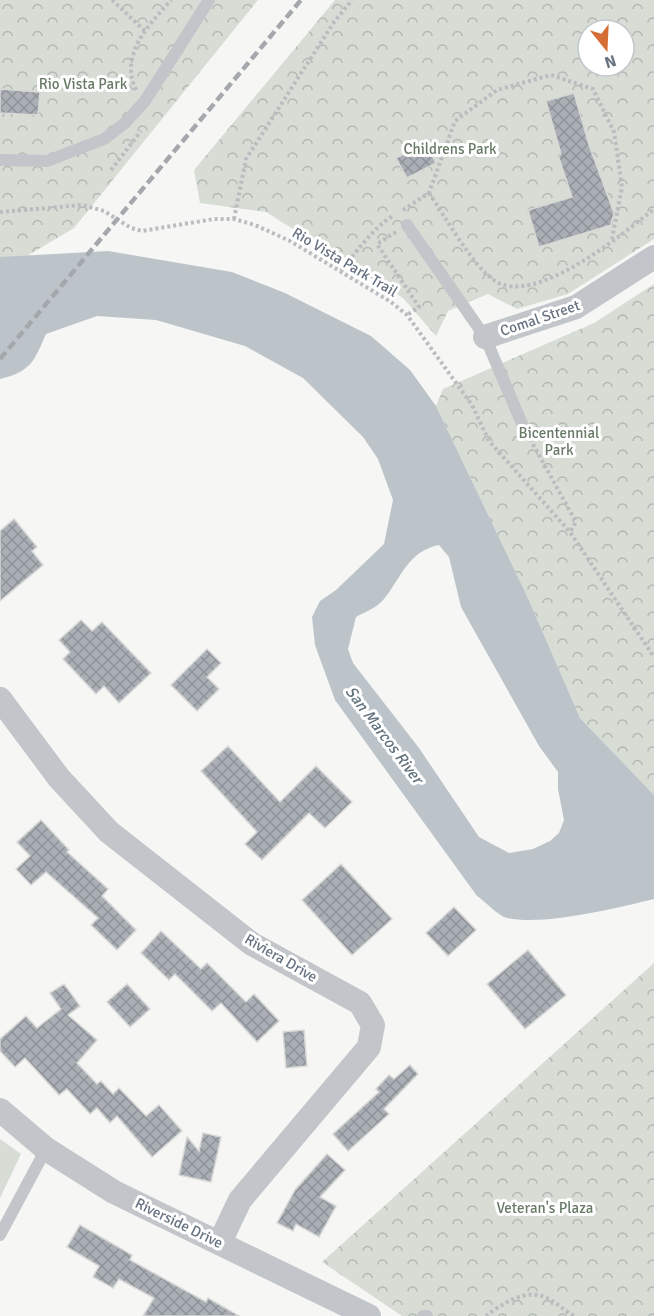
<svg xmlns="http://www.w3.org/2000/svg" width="654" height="1316" font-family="Signika,sans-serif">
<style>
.green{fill:#d7ddd5}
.park{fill:url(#park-crowns);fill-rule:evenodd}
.water{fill:#bcc4ca;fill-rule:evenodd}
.building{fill:url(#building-cross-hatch);stroke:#d8d8d6;stroke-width:1.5}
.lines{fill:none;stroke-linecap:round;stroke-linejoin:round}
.path{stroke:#babcbf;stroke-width:4;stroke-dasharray:3 3;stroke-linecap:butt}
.service{stroke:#c2c5c9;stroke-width:12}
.minor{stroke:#c2c5c9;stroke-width:24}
.rail{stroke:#a4a8ad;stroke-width:4.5;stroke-dasharray:9 4.5;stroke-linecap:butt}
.labels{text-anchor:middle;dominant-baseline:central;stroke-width:6;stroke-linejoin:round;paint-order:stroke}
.park-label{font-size:15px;fill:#687a66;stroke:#fff}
.street-label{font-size:15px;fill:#687382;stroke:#fff}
.water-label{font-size:16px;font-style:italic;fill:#63747f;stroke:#fff}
</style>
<defs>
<pattern id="park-crowns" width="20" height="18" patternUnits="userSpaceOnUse" patternTransform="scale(1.5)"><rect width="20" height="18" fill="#d7ddd5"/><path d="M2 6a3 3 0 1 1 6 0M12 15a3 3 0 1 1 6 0" fill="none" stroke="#b2b8b2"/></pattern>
<pattern id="building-cross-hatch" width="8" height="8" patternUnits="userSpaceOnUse" patternTransform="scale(1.5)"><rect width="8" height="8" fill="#aaafb6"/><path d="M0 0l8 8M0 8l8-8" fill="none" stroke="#8e9399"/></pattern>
</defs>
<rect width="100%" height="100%" fill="#f6f6f4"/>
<!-- green -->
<path class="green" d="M 0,1139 L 21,1154 L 0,1198 Z"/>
<!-- park -->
<g class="park">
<path d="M 0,0 L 258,0 L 74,228 L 0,272 Z"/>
<path d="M 335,0 L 654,0 L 654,239 L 568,294 L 517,309 L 488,294 L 448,311 L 436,336 L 403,298 L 266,212 L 200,203 L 194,170 ZM 588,30 L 624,30 L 624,66 L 588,66 Z"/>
<path d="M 654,284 L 654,795 L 580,718 L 527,596 L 436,406 L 443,389 L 594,323 Z"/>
<path d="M 654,963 L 654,1316 L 402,1316 L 322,1262 Z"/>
</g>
<!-- water -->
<path class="water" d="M 108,251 L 232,272 L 285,293 L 371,336 L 410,370 L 436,406 L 527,596 L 580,718 L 654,795 L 654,899 C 616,908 545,926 507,918 C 498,916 486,902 477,896 L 335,700 L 315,645 L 312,617 L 320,601 L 336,590 L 384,544 L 393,500 L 378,459 L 363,437 L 303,378 L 245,346 L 156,320 L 97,316 L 46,334 C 34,361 32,371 0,379 L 0,257 ZM 439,545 L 449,557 L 461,607 L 539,746 L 558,772 L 558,789 L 564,820 L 559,833 L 550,841 L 533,849 L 509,853 L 479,837 L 419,748 L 353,663 L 348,649 L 356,617 C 365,612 378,607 384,599 C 401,578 408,551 439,545 Z"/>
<!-- building -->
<g class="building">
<path d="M 0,89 L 40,92 L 38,115 L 0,113 Z"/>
<path d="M 574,93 L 589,145 L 614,213 L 611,225 L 539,247 L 528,210 L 572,197 L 558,155 L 561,154 L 546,101 Z"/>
<path d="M 425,142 L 436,163 L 407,178 L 396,158 Z"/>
<path d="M 14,519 L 37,547 L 32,551 L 43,565 L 0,601 L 0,531 Z"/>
<path d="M 81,620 L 92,631 L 102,622 L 151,673 L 119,703 L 104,686 L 96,694 L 63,659 L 70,652 L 59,640 Z"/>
<path d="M 207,649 L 221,663 L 207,677 L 219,689 L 197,711 L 171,685 Z"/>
<path d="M 228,746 L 280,802 L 316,766 L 352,802 L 325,828 L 309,813 L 262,860 L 245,844 L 257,832 L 201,771 Z"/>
<path d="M 41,820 L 69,850 L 67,852 L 108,889 L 102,896 L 136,930 L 117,950 L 91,925 L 98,918 L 46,872 L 31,885 L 16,869 L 30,856 L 17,842 Z"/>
<path d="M 341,864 L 392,919 L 352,955 L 302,900 Z"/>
<path d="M 454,907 L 476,930 L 448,956 L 426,933 Z"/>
<path d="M 161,931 L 201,969 L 207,963 L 246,1002 L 254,994 L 279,1021 L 257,1042 L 221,1003 L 212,1011 L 175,974 L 169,980 L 141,953 Z"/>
<path d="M 528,950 L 566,995 L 525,1029 L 487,984 Z"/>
<path d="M 64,984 L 80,1006 L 68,1015 L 97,1040 L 77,1063 L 97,1084 L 101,1081 L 113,1094 L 119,1088 L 146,1116 L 159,1105 L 182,1131 L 152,1157 L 117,1116 L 110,1123 L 97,1108 L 90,1114 L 67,1089 L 59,1095 L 25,1058 L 15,1067 L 0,1051 L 0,1039 L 26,1016 L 37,1028 L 61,1009 L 50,993 Z"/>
<path d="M 127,984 L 150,1009 L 130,1027 L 107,1002 Z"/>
<path d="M 304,1030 L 307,1066 L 286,1068 L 283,1032 Z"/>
<path d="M 410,1065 L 418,1074 L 384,1109 L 389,1114 L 348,1151 L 333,1134 L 379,1092 L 376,1089 L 389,1075 L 394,1079 Z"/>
<path d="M 203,1133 L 221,1137 L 211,1182 L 179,1175 L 187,1137 L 199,1151 Z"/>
<path d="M 327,1154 L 345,1170 L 320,1197 L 336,1206 L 319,1237 L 296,1224 L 293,1231 L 277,1223 L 295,1190 Z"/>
<path d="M 80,1225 L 132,1255 L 130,1260 L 206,1302 L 208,1298 L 239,1316 L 143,1316 L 154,1298 L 119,1279 L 113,1288 L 93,1277 L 99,1266 L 67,1247 Z"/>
</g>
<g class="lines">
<!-- path -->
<g class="path">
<path d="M 112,0 L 145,31"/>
<path d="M 136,90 C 119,54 149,25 171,0"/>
<path d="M 111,170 L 141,131"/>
<path d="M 429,193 C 445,216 473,267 495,281 C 535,307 623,234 654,209"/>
<path d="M 403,210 L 429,193 L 455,121 L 497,90 L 551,75 L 593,89 L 614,132 L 622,187 L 612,239"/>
<path d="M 0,212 L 82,205 L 104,211 L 131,228 L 142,231 L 214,219 L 234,219 L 255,225 L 290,241 L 391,302 L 407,315 L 472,405 L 489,441 L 570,532 L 654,657"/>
<path d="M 234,219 L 246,159 L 334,22 L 352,0"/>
<path d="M 396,232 L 377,244 L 419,307 L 407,315"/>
<path d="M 341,271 C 357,251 372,229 394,215"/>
<path d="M 530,439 L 576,522 L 570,532"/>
<path d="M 486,1316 C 500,1305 523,1290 542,1296 C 553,1299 564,1311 575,1316"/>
</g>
<!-- service -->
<g class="service">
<path d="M 0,160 L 47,161 L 104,139 L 125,123 L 145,101 L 209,0"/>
<path d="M 407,225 L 485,337 L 523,426"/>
<path d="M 0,1235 L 46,1149"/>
<path d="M 423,1316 L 427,1316"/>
</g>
<!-- minor -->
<g class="minor">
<path d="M 485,337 L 576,307 L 654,257"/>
<path d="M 0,699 L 59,778 L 109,832 L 252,944 L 360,1003 L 373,1025 L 369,1047 L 240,1200 L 220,1242"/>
<path d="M 0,1110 L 46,1149 L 114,1192 L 369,1316"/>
</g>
<!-- rail -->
<path class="rail" d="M 0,359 L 301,0"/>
</g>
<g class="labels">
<!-- park labels -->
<g class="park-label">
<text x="83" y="84">Rio Vista Park</text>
<text x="450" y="149">Childrens Park</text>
<text x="559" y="433">Bicentennial<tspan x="559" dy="17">Park</tspan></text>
<text x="545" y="1208">Veteran's Plaza</text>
</g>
<!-- street labels -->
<g class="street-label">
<text transform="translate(345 262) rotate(31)">Rio Vista Park Trail</text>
<text transform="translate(540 318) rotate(-19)">Comal Street</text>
<text transform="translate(281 958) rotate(30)">Riviera Drive</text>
<text transform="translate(179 1223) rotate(26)">Riverside Drive</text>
</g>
<!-- water labels -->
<g class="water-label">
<text transform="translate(384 735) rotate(53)">San Marcos River</text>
</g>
</g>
<!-- north arrow -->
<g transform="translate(606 48) rotate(162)"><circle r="28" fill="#ffffff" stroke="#c3c7cd" stroke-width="1.5"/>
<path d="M0-4.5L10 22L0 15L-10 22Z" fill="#d56e35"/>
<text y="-9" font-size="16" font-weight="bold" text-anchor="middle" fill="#687382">N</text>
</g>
</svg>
